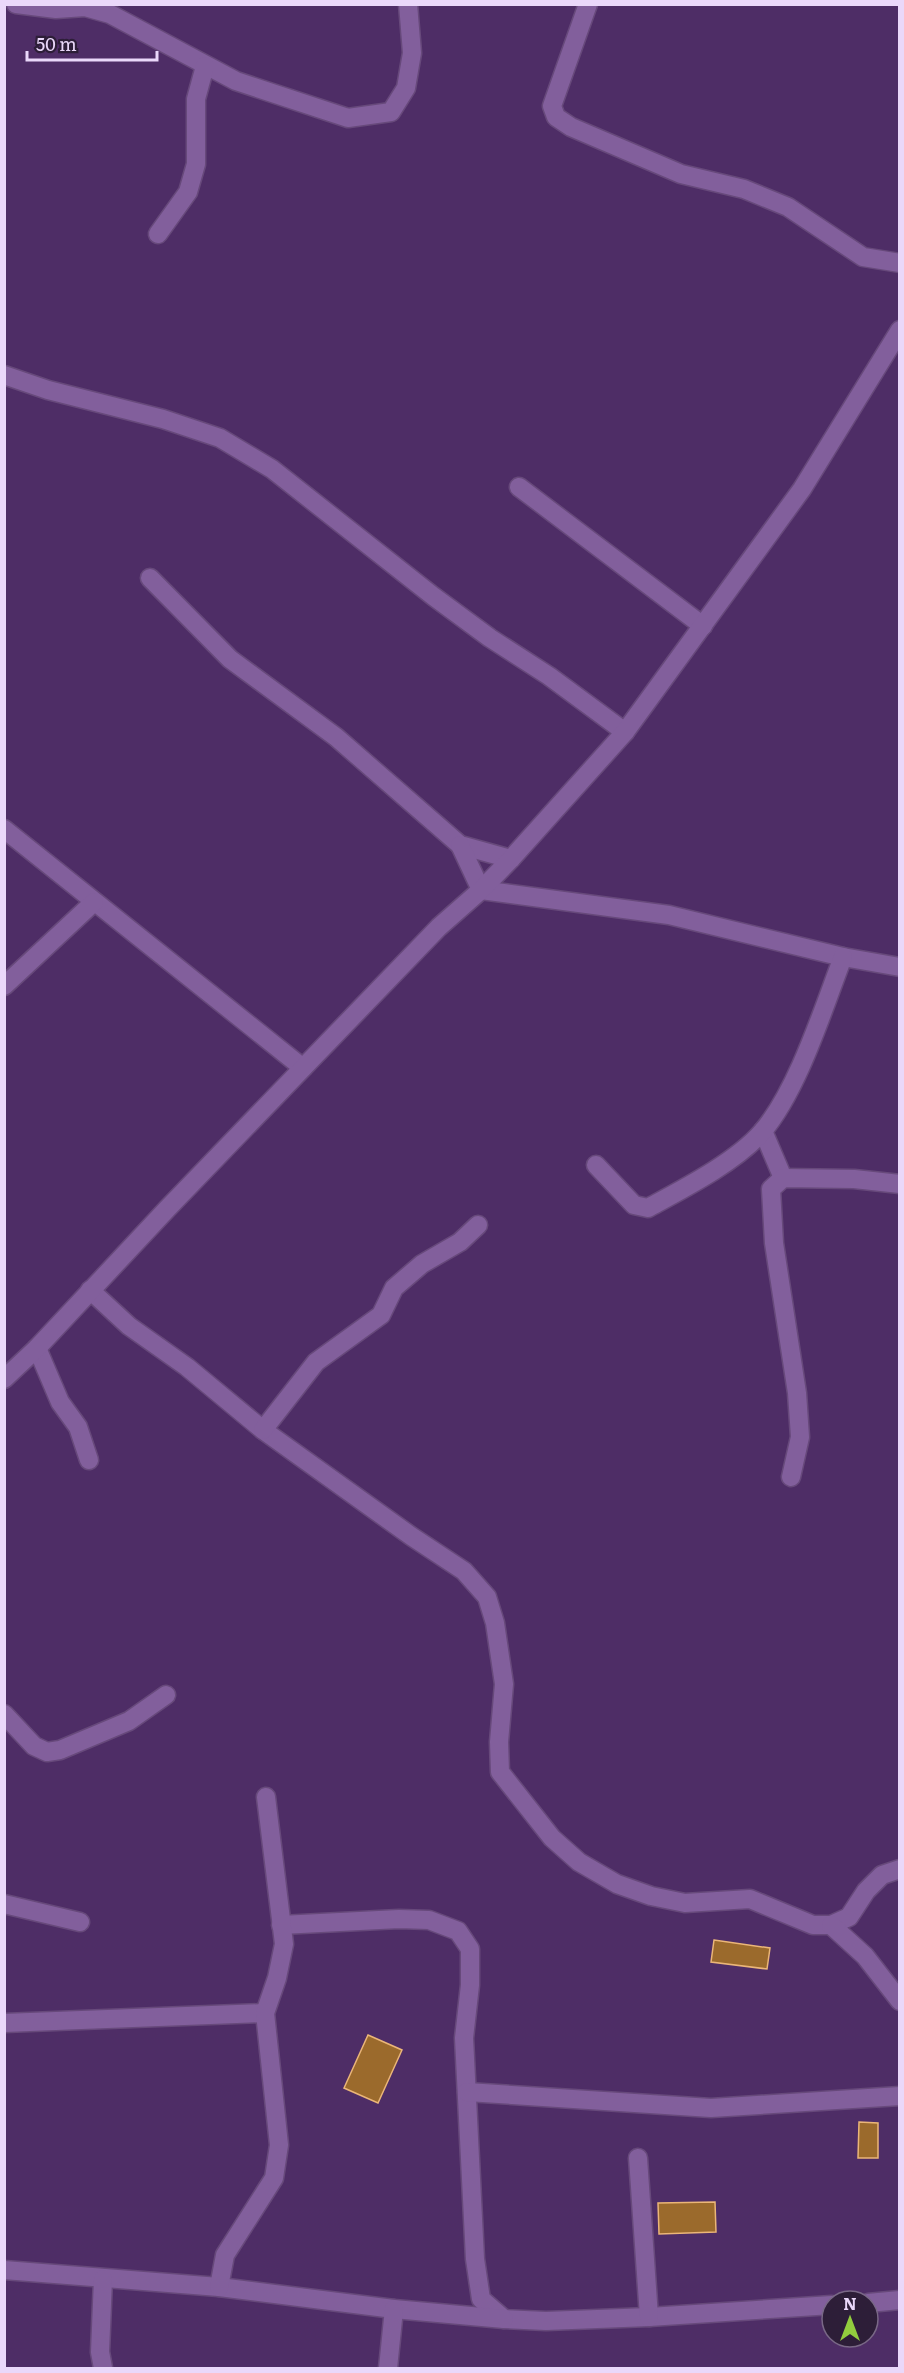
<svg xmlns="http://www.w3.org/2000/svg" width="904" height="2373" font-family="Literata,serif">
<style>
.building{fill:#9b6a2c;stroke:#ebb678;stroke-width:1.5}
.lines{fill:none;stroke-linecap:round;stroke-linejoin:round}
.minor-casing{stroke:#67497b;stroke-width:21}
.minor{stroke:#825f9c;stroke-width:18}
</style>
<rect width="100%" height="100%" fill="#4e2d66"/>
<!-- building -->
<g class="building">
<path d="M 714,1940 L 770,1948 L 767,1969 L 711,1962 Z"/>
<path d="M 368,2035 L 402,2050 L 378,2103 L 344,2088 Z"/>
<path d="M 859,2122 L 878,2123 L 878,2158 L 858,2158 Z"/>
<path d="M 715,2202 L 716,2232 L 659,2234 L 658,2203 Z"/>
</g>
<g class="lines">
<!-- minor casing -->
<g class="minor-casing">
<g id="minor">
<path d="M 16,4 L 56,9 L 85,7 L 110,14 L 236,81 L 348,118 L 391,112 L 406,88 L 412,53 L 408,4"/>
<path d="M 588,4 L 552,106 L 556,117 L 571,127 L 681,174 L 744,189 L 788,207 L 863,257 L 900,263"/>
<path d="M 158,234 L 188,192 L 196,164 L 196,99 L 205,66"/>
<path d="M 4,375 L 48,390 L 163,419 L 220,438 L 272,469 L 433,596 L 490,638 L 549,676 L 625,732"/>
<path d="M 519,487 L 703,626"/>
<path d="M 150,578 L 230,659 L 336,737 L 460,845 L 511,859"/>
<path d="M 4,829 L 303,1068"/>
<path d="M 460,845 L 481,890 L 669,915 L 843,957 L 900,967"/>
<path d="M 4,986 L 94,902"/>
<path d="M 763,1131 L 783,1178"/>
<path d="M 596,1165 L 634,1205 L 648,1208 C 683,1189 736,1162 762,1132 C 798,1090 823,1009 843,957"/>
<path d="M 90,1290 L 129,1326 L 187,1367 L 263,1430 L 411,1536 L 464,1571 L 487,1597 L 495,1623 L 504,1684 L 499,1742 L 500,1772 L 552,1838 L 579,1862 L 617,1884 L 651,1896 L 685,1903 L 750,1899 L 813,1925 L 831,1925 L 849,1917 L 866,1891 L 882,1875 L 900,1869"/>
<path d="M 37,1348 L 60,1402 L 78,1427 L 89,1460"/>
<path d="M 4,1379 L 37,1348 L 167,1209 L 439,927 L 481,890 L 511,859 L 625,732 L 802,489 L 900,330"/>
<path d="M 263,1430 L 316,1362 L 381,1315 L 394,1288 L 422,1264 L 460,1242 L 478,1225"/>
<path d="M 791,1477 L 800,1437 L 797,1393 L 774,1243 L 771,1189 L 783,1178 L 854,1179 L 900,1184"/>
<path d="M 4,1714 L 34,1746 L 47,1752 L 60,1750 L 129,1721 L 166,1695"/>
<path d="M 4,1904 L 80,1922"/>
<path d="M 281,1925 L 399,1919 L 429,1920 L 458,1931 L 470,1949 L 470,1985 L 464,2038 L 475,2259 L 481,2299 L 504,2319 L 546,2321 L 649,2317 L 832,2305"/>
<path d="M 831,1925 L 865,1956 L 900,2001"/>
<path d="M 4,2023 L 265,2013"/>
<path d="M 467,2092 L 711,2108 L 900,2096"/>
<path d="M 638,2158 L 649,2317"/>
<path d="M 4,2270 L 219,2287 L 394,2309 L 504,2319"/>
<path d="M 103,2279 L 100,2352 L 103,2368"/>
<path d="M 219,2287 L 225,2255 L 274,2178 L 279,2145 L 265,2013 L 277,1978 L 284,1944 L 266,1797"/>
<path d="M 868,2303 L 900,2300"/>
<path d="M 388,2368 L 394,2309"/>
</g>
</g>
<!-- minor -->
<use href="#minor" class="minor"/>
</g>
<!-- border -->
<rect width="904" height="2373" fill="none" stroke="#ead8fa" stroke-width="12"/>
<!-- north arrow -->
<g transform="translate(850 2319)"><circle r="28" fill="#2d1e38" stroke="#796886" stroke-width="1.5"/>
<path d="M0-4.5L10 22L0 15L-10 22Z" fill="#92cd3e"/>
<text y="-9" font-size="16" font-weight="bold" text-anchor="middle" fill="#ead8fa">N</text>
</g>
<!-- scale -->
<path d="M27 51v9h130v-9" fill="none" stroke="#ead8fa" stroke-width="3"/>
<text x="36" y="51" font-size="18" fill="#ead8fa" stroke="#2d1e38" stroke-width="4.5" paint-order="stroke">50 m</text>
</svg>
